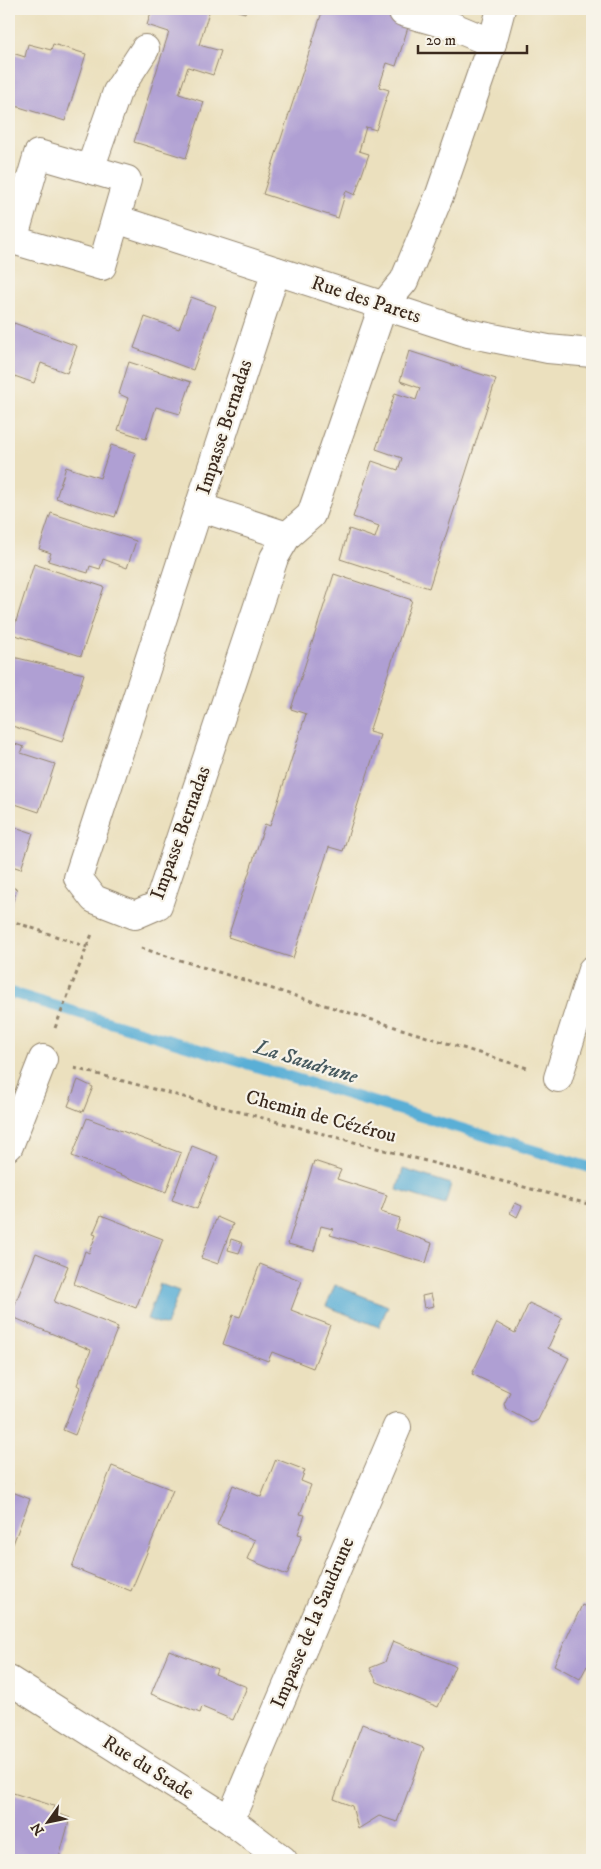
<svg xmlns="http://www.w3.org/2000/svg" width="601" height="1869" font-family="'IM FELL DW Pica',serif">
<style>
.water{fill:#5aafd6;stroke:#4a6c7a}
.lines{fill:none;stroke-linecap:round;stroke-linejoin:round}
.stream{stroke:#5aafd6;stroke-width:11}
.building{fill:#af9fd3}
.minor-casing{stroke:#93856e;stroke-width:30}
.path{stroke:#93856e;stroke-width:3;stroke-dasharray:4 4;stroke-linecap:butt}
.minor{stroke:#fff;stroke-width:28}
.labels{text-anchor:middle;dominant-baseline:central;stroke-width:4.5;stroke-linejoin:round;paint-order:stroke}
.street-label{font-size:20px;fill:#3b2a1e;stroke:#f7f3e8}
.water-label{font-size:21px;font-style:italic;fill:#46595e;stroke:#f7f3e8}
</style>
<rect width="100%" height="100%" fill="#f7f3e8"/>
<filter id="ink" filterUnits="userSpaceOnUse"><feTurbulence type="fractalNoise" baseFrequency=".02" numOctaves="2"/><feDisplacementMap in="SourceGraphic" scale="10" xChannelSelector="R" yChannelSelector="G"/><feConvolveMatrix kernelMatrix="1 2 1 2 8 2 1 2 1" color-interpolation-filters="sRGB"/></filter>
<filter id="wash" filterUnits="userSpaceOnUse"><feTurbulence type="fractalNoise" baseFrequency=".0096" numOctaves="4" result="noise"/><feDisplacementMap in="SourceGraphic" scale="20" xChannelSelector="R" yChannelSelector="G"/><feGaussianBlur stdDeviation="1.12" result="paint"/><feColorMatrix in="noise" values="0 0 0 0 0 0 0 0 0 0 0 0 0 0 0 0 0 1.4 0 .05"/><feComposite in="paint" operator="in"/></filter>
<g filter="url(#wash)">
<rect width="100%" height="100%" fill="#ebe0be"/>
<!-- water -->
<g class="water">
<path d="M 403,1169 L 451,1184 L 445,1205 L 397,1190 Z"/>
<path d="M 160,1284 L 179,1291 L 166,1326 L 147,1319 Z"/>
<path d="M 335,1285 L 388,1306 L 379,1327 L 326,1306 Z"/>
</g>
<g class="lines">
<!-- stream -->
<path class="stream" d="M 9,992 L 592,1168"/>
</g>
<g id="blocks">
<!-- building -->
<g class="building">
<path d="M 152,9 L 210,9 L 199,45 L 221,51 L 213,75 L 188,67 L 179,94 L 204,102 L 186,158 L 134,142 L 169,32 L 147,25 Z"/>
<path d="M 231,9 L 246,9 L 245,13 Z"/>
<path d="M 323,9 L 397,9 L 409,24 L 396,66 L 387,63 L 379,87 L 389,90 L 376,130 L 366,127 L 359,151 L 369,154 L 355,195 L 346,191 L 338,218 L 263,194 Z"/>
<path d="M 28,44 L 51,50 L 53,44 L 86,54 L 65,121 L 9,104 L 9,52 L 25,57 Z"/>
<path d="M 191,297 L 216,306 L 193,370 L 134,348 L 145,317 L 179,329 Z"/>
<path d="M 14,323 L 77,346 L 67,373 L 41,363 L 34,383 L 9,374 L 9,338 Z"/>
<path d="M 409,351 L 496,379 L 429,588 L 340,559 L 349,529 L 375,538 L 379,526 L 353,517 L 372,461 L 398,470 L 402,458 L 376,449 L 395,393 L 416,400 L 420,388 L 400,381 Z"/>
<path d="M 129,362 L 191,382 L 180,414 L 156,407 L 146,439 L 118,430 L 128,398 L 119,394 Z"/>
<path d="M 111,445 L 136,453 L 115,517 L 56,498 L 66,467 L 100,478 Z"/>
<path d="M 51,513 L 136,541 L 127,568 L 103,559 L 100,569 L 90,566 L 88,573 L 48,561 L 51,553 L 39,549 Z"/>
<path d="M 34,564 L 104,587 L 81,656 L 12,634 Z"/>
<path d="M 334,574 L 412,600 L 369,732 L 380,735 L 343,851 L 329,847 L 293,958 L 228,937 L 265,824 L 270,826 L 306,714 L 291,709 Z"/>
<path d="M 9,656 L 84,674 L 62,742 L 9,725 Z"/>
<path d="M 9,742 L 24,747 L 21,753 L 55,764 L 39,812 L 9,802 Z"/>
<path d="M 9,825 L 33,833 L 21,869 L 9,865 Z"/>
<path d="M 9,886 L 17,889 L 9,912 Z"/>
<path d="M 78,1080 L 93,1087 L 83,1112 L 68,1106 Z"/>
<path d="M 87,1118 L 181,1153 L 166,1192 L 72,1156 Z"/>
<path d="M 192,1146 L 218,1156 L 197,1209 L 172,1200 Z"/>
<path d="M 314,1161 L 341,1170 L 337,1179 L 387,1195 L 381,1212 L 400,1218 L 396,1230 L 432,1243 L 426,1263 L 330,1235 L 333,1229 L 321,1226 L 314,1251 L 288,1244 Z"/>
<path d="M 515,1203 L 522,1206 L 517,1217 L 510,1213 Z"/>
<path d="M 101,1215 L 163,1239 L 136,1308 L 74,1284 L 85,1251 L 89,1253 L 96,1235 L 93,1234 Z"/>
<path d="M 217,1217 L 233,1224 L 218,1264 L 201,1258 Z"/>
<path d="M 231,1239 L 243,1243 L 239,1253 L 228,1250 Z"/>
<path d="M 36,1253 L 68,1266 L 54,1302 L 118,1327 L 75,1435 L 63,1430 L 80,1387 L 77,1385 L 91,1350 L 10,1316 Z"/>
<path d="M 260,1264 L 302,1281 L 291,1310 L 330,1325 L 313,1368 L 272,1352 L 268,1361 L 223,1344 L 233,1315 L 240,1317 Z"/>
<path d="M 431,1294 L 434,1306 L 424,1308 L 422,1296 Z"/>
<path d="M 529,1303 L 562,1318 L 548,1348 L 569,1358 L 538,1420 L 532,1423 L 506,1409 L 504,1404 L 510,1392 L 472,1374 L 497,1323 L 515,1333 Z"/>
<path d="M 276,1459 L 305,1470 L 301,1481 L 311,1485 L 300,1514 L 305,1515 L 298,1534 L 302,1535 L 287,1575 L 247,1559 L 255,1540 L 217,1525 L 233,1485 L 261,1497 Z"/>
<path d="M 112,1466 L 173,1490 L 131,1591 L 72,1567 Z"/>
<path d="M 9,1481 L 13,1483 L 10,1491 L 30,1499 L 13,1544 L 9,1543 Z"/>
<path d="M 582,1605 L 592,1610 L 592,1668 L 587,1666 L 580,1679 L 554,1665 Z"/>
<path d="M 393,1641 L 455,1666 L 438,1707 L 377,1682 L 370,1668 L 385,1662 Z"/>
<path d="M 169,1650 L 217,1669 L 215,1674 L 247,1687 L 233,1720 L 202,1707 L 200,1713 L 151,1694 Z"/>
<path d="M 362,1724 L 424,1748 L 397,1822 L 379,1816 L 358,1829 L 352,1806 L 334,1799 Z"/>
<path d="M 10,1792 L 54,1806 L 52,1812 L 70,1818 L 59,1858 L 50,1856 L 49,1860 L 9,1860 Z"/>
</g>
</g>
</g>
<g filter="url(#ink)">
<use href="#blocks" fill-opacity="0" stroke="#93856e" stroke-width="1"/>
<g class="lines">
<!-- minor casing -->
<g class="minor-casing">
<g id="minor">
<path d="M 403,12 L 449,25 L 492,43"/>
<path d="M 38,154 L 127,180 L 102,266 L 13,240 Z"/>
<path d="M 90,169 L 117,92 L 145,49"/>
<path d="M 116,219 L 468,333 L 548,349 L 592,353"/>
<path d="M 276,271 L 78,878 L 94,899 L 135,915 L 158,905 L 274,558 L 287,536 L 311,515 L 383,306 L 404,281 L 440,194 L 492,43 L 501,9"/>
<path d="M 199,507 L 287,536"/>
<path d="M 558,1078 L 592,970"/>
<path d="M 9,1146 L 43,1059"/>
<path d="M 9,1680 L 230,1820 L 283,1860"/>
<path d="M 230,1820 L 397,1427"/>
</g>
</g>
<!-- path -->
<g class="path">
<path d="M 9,920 L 87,947"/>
<path d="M 141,948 L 527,1068"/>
<path d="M 55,1028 L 92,934"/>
<path d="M 74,1068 L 592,1205"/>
</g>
<!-- minor -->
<use href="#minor" class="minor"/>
</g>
</g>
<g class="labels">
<!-- street labels -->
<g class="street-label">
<text transform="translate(366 300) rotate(18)">Rue des Parets</text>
<text transform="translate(225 427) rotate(-72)">Impasse Bernadas</text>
<text transform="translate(181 833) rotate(-70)">Impasse Bernadas</text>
<text transform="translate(321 1117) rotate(15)">Chemin de Cézérou</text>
<text transform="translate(313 1623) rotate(-67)">Impasse de la Saudrune</text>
<text transform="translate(148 1768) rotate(32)">Rue du Stade</text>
</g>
<!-- water labels -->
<g class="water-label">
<text transform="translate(306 1062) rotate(17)">La Saudrune</text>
</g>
</g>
<!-- margin -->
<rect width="601" height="1869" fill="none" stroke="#f7f3e8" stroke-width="30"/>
<!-- north arrow -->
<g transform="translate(48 1822) rotate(237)" stroke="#f7f3e8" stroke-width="4" paint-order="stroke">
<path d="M0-4L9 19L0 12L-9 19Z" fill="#3b2a1e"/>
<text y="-8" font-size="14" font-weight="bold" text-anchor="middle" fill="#3b2a1e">N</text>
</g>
<!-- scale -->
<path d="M418 45v8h109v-8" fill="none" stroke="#3b2a1e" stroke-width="2.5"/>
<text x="426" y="45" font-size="15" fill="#3b2a1e" stroke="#f7f3e8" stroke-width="4" paint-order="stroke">20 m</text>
</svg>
